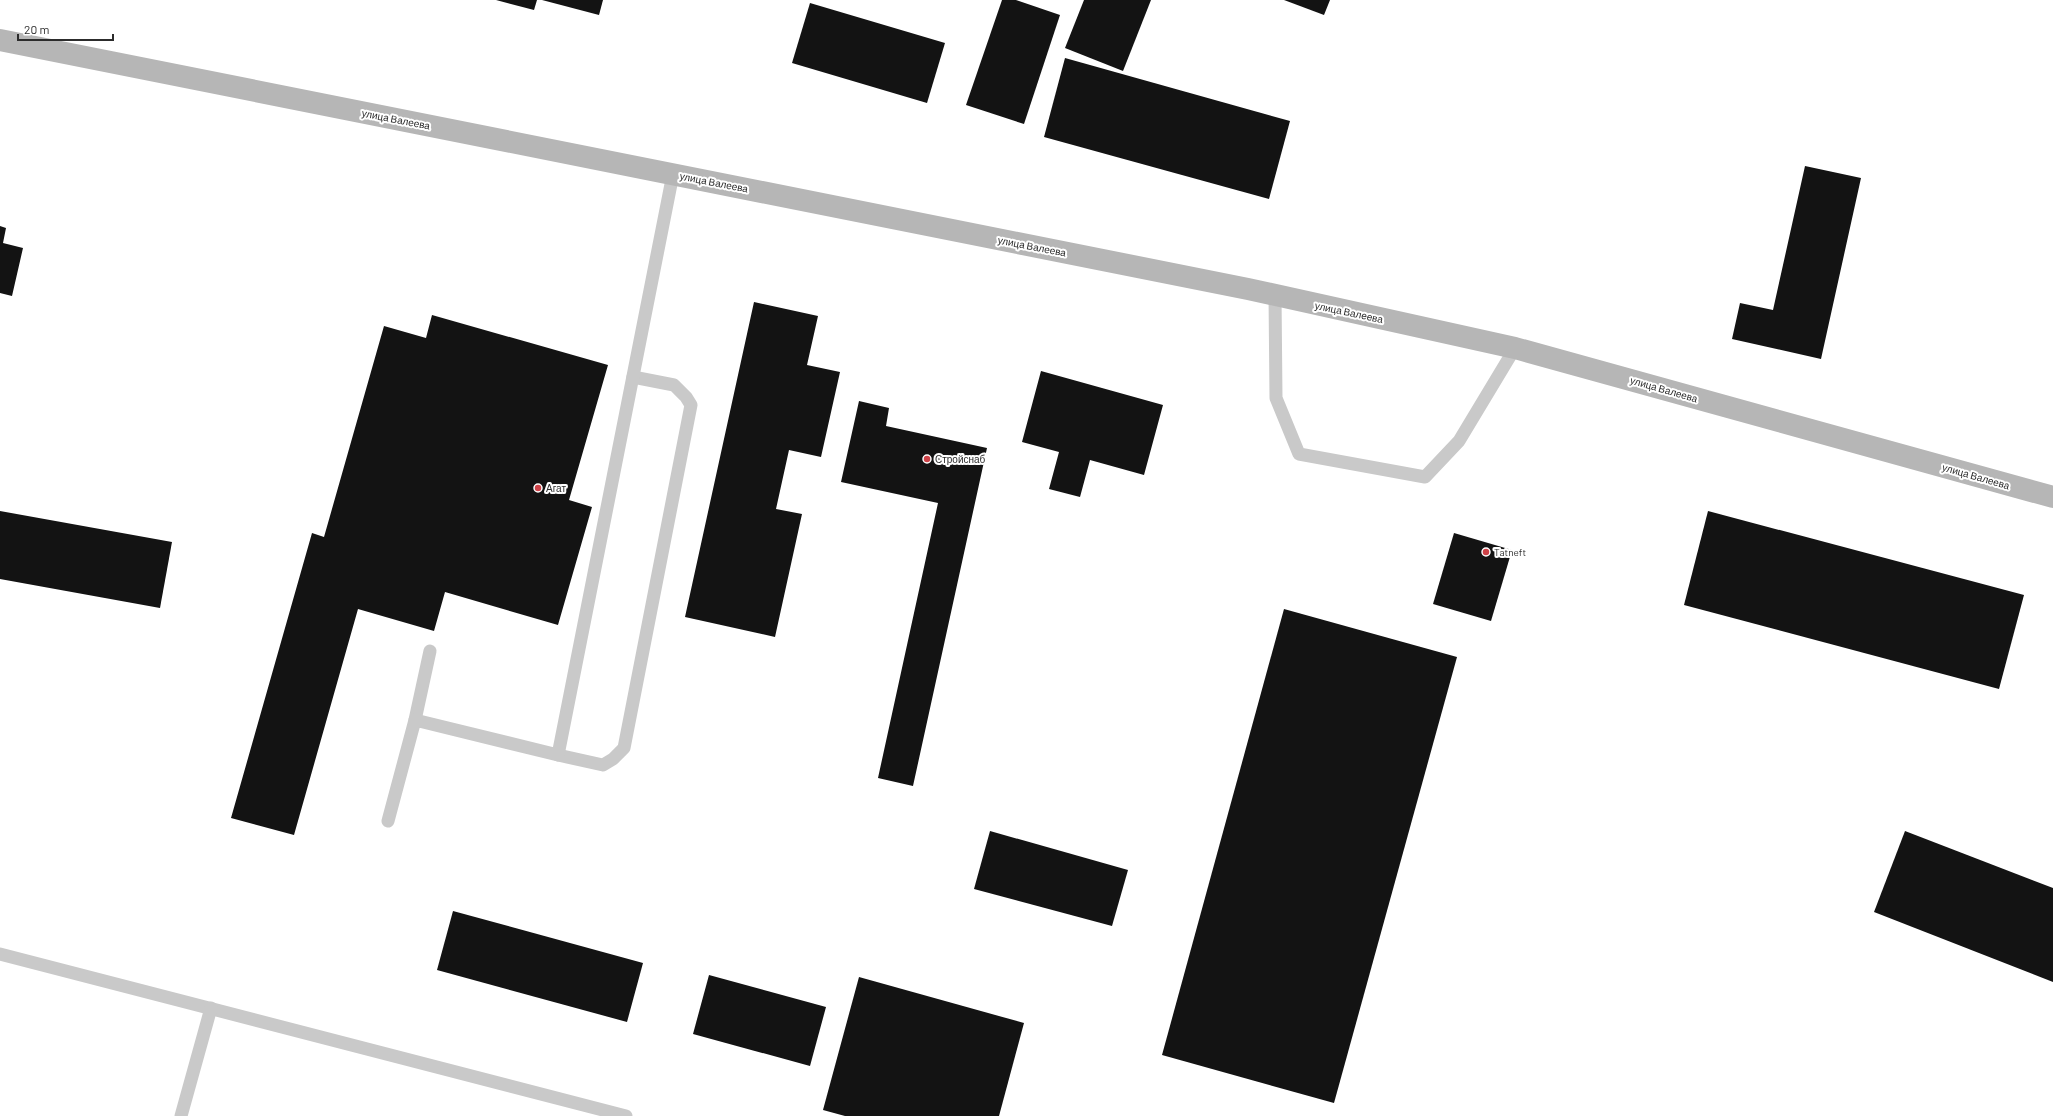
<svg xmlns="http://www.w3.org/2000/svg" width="2053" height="1116" font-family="Barlow,sans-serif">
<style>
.building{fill:#131313}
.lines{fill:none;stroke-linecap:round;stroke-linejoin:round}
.lane{stroke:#c9c9c9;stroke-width:13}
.secondary{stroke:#b6b6b6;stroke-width:22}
.poi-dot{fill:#ce4248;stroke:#fff;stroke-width:1.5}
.labels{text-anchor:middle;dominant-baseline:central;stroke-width:4;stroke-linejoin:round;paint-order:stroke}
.street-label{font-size:10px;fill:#2c2c2c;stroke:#fff}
.poi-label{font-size:10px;fill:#2c2c2c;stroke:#fff;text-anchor:start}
</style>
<rect width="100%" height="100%" fill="#fff"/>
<!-- building -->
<g class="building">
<path d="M 496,0 L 537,0 L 534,10 Z"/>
<path d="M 542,0 L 603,0 L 599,15 Z"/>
<path d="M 1002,0 L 1016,0 L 1060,15 L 1024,124 L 966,105 Z"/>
<path d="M 1084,0 L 1151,0 L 1123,71 L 1065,48 Z"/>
<path d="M 1284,0 L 1330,0 L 1324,15 Z"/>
<path d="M 810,3 L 945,43 L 927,103 L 792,63 Z"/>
<path d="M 1065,58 L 1290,121 L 1269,199 L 1044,137 Z"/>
<path d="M 1805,166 L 1861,178 L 1821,359 L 1732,339 L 1740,303 L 1773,310 Z"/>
<path d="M 0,226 L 6,228 L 3,243 L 23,248 L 12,296 L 0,293 Z"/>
<path d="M 754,302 L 818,316 L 807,365 L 840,372 L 821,457 L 789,450 L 776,509 L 802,514 L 775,637 L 685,617 Z"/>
<path d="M 432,315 L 608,365 L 569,500 L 592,507 L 558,625 L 445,592 L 434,631 L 358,609 L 294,835 L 231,818 L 312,533 L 324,537 L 384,326 L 426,338 Z"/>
<path d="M 1041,371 L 1163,405 L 1144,475 L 1090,460 L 1080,497 L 1049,489 L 1059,452 L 1022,442 Z"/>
<path d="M 859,401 L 889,408 L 886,426 L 987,448 L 913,786 L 878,778 L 938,503 L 841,482 Z"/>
<path d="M 0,511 L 172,542 L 160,608 L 0,579 Z"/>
<path d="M 1708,511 L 2024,595 L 1999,689 L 1684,605 Z"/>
<path d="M 1454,533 L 1512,550 L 1491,621 L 1433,604 Z"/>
<path d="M 1284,609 L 1457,657 L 1334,1103 L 1162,1055 Z"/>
<path d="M 990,831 L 1128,870 L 1112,926 L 974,889 Z"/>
<path d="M 1905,831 L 2053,888 L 2053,982 L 1874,912 Z"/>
<path d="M 453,911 L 643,963 L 627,1022 L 437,970 Z"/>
<path d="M 709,975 L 826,1007 L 810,1066 L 693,1034 Z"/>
<path d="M 859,977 L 1024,1023 L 999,1116 L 845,1116 L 823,1110 Z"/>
</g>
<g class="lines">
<!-- lane -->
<g class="lane">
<path d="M 1275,295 L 1276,398 L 1299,454 L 1425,477 L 1459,441 L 1515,348"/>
<path d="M 415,720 L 430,651"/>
<path d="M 558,755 L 603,765 L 613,759 L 624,748 L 691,405 L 686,397 L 674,385 L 633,377"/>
<path d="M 388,821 L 415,720 L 558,755 L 673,174"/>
<path d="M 0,954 L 626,1116"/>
<path d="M 181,1116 L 211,1008"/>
</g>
<!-- secondary -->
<path class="secondary" d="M 0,40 L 1248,289 L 1515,348 L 2053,497"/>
</g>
<!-- markers -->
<g class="poi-dot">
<circle cx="927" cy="459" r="4"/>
<circle cx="538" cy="488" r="4"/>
<circle cx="1486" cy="552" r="4"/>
</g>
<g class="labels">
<!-- street labels -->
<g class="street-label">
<text transform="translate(396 119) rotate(11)">улица Валеева</text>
<text transform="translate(714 182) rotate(11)">улица Валеева</text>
<text transform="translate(1032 246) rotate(11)">улица Валеева</text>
<text transform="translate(1349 312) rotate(12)">улица Валеева</text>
<text transform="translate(1664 389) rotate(16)">улица Валеева</text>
<text transform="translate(1976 476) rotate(16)">улица Валеева</text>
</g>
<!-- poi labels -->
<g class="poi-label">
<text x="935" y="459">Стройснаб</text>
<text x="546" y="488">Агат</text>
<text x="1494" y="552">Tatneft</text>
</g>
</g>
<!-- scale -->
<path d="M18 34v6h95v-6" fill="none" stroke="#2c2c2c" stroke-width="2"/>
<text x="24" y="34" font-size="12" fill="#2c2c2c" stroke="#ffffff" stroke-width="3" paint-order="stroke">20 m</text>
</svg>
